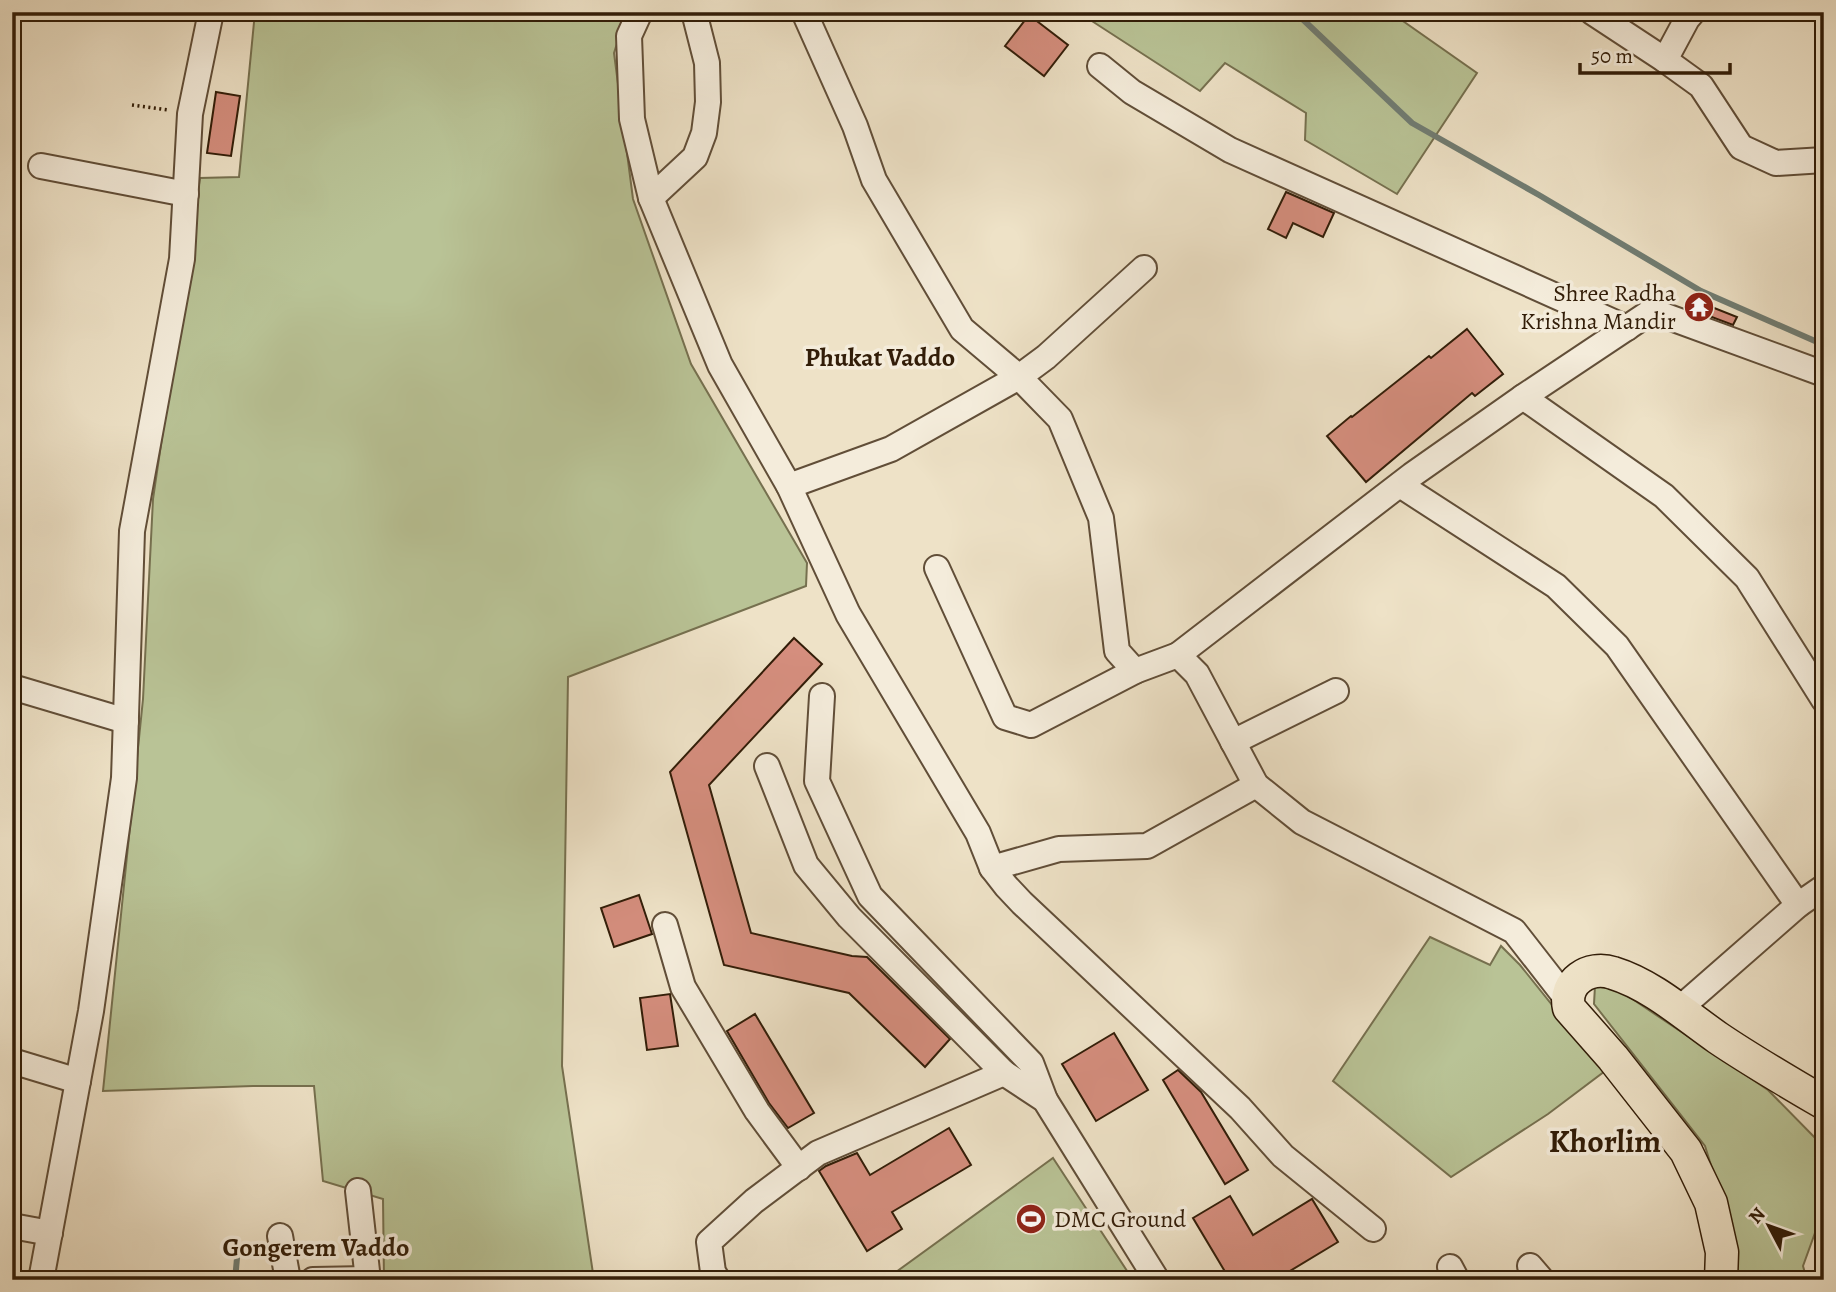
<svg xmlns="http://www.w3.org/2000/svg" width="1836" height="1292" font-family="Alegreya,serif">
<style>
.green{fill:#b9c396;stroke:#76704f;stroke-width:2}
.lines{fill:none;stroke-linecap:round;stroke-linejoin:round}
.stream{stroke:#717d73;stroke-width:6}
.building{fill:#d58e7e;stroke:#321d08;stroke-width:2}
.minor-casing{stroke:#614e38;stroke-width:28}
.major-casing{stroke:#321d08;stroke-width:35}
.path{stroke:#321d08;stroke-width:3.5;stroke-dasharray:2 3.5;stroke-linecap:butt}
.minor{stroke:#f4ecdb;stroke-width:24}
.major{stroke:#eee2c7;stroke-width:32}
.labels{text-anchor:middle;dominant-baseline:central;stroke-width:7;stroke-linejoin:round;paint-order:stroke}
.poi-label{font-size:24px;fill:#321d08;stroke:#f4ecdb;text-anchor:end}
.neighbourhood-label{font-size:26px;font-weight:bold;fill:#321d08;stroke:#f4ecdb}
.district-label{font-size:32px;font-weight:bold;fill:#321d08;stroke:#f4ecdb}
</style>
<rect width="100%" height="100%" fill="#eee2c7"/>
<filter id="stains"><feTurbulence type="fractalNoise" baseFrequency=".00286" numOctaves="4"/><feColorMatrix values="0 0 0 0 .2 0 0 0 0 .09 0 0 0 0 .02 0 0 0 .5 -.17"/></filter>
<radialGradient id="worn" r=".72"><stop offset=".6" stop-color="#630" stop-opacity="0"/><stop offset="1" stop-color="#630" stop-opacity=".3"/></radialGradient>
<!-- green -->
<g class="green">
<path d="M 255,12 L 627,12 L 614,53 L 633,199 L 691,364 L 807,563 L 806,586 L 568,677 L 562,1066 L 594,1280 L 384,1280 L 383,1199 L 323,1181 L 314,1086 L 253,1086 L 103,1091 L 143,699 L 153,499 L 200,178 L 239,177 Z"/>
<path d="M 1082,12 L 1187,12 L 1192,16 L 1195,12 L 1390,12 L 1477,73 L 1397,194 L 1305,140 L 1306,113 L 1225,63 L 1200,91 L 1081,14 Z"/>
<path d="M 1430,937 L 1490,965 L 1501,946 L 1520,965 L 1605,1071 L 1548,1114 L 1451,1177 L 1333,1081 Z"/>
<path d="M 1595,986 L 1619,990 L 1768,1090 L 1824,1147 L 1824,1208 L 1803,1266 L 1807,1280 L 1724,1280 L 1728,1220 L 1705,1146 L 1594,1004 Z"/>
<path d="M 1053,1158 L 1133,1280 L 885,1280 Z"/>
</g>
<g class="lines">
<!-- stream -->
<g class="stream">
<path d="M 1295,12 L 1412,123 L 1539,195 L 1701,291 L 1824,345"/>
<path d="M 235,1280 L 237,1258"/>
</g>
</g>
<!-- building -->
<g class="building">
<path d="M 1029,15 L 1068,45 L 1044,76 L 1005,46 Z"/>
<path d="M 216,92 L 240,96 L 231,156 L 207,153 Z"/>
<path d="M 1286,192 L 1334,213 L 1323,237 L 1293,223 L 1286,238 L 1268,229 Z"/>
<path d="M 1689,298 L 1737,317 L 1733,325 L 1685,307 Z"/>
<path d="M 1467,329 L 1503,374 L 1475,396 L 1472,393 L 1366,482 L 1327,436 L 1351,416 L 1352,417 L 1429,356 L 1431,358 Z"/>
<path d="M 794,638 L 822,664 L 709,785 L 751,933 L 852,956 L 867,957 L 950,1039 L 925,1067 L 849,993 L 724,965 L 670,772 Z"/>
<path d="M 639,895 L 652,934 L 614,947 L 601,908 Z"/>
<path d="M 670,994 L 678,1046 L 647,1050 L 640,998 Z"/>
<path d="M 755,1014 L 814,1113 L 788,1128 L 769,1103 L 727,1031 Z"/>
<path d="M 1114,1033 L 1148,1090 L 1096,1121 L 1062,1064 Z"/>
<path d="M 1178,1070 L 1201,1092 L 1248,1170 L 1225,1184 L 1163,1080 Z"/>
<path d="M 949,1128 L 971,1165 L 892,1212 L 902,1229 L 867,1251 L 819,1171 L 826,1166 L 857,1153 L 870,1175 Z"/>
<path d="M 1230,1196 L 1253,1235 L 1312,1199 L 1338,1242 L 1275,1280 L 1230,1280 L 1193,1218 Z"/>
</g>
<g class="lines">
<!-- minor casing -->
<g class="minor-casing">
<g id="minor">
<path d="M 640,12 L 629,36 L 632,119 L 651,198 L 720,365 L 789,486 L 848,614 L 978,833 L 992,868 L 1059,849 L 1147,846 L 1256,785"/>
<path d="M 804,12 L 855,126 L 874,180 L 962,329 L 1019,377 L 1060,419 L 1101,518 L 1117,651 L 1135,671 L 1178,655 L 1197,674 L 1256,785 L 1302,822 L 1514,931 L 1567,999"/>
<path d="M 1592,12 L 1665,60"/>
<path d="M 1693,12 L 1687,19 L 1665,60 L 1701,86 L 1741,147 L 1776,163 L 1824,160"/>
<path d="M 1100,66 L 1132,92 L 1230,150 L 1627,328"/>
<path d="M 41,166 L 186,194"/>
<path d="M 651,198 L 695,157 L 704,133 L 708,102 L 707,63 L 694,12"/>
<path d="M 1523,397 L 1664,496 L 1747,578 L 1824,700"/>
<path d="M 1400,485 L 1556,586 L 1617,646 L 1798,905"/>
<path d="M 789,486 L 891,449 L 1019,377 L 1046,357 L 1144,268"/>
<path d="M 937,568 L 1005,717 L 1031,725 L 1135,671"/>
<path d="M 1178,655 L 1412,475 L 1523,397 L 1652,311 L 1824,374"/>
<path d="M 12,687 L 126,721"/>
<path d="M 822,696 L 817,781 L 870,896 L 1031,1063 L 1045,1100"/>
<path d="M 1233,742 L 1336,691"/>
<path d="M 767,766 L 806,865 L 849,917 L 1004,1073 L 1045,1100 L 1157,1280"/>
<path d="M 992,868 L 1006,886 L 1022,903 L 1240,1108 L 1283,1156 L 1373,1229"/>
<path d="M 665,925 L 683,987 L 757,1111 L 799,1168"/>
<path d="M 1678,1010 L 1798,905 L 1824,887"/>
<path d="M 12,1061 L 78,1081"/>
<path d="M 358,1191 L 368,1280"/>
<path d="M 12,1226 L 50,1233"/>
<path d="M 280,1236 L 288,1280"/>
<path d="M 1530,1266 L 1542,1280"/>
<path d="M 1450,1267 L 1457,1280"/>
<path d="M 41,1280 L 91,1011 L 124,778 L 132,531 L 182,259 L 190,114 L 211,12"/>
<path d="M 313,1280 L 368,1279"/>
<path d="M 718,1280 L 713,1272 L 709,1242 L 754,1201 L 818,1153 L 1004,1073"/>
</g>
</g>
<!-- major casing -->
<g class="major-casing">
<path id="major" d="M 1721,1280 L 1722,1252 L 1711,1203 L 1686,1151 L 1613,1058 L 1569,1008 C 1563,982 1589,965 1613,973 C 1652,985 1685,1015 1718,1038 C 1752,1061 1788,1082 1824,1103"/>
</g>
<!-- path -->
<g class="path">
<path d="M 1817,12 L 1824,28"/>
<path d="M 132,105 L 168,110"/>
</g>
<!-- minor -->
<use href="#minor" class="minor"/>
<!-- major -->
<use href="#major" class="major"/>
</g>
<!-- icons -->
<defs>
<g id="temple-disc" transform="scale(1.575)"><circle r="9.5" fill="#8f2418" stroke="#f4ecdb"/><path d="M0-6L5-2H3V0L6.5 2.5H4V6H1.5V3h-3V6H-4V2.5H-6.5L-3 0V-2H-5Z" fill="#fff"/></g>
<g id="stadium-disc" transform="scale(1.575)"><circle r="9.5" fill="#8f2418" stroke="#f4ecdb"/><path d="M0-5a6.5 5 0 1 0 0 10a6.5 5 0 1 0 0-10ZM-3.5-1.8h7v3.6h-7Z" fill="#fff"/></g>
</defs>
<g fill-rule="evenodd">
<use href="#temple-disc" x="1699" y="307"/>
<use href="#stadium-disc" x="1031" y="1219"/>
</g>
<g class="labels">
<!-- poi labels -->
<g class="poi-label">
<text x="1676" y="293">Shree Radha<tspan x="1676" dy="28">Krishna Mandir</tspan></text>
<text x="1054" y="1219" text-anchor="start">DMC Ground</text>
</g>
<!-- neighbourhood labels -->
<g class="neighbourhood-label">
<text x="880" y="357">Phukat Vaddo</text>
<text x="316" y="1247">Gongerem Vaddo</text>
</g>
<!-- district labels -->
<g class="district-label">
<text x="1605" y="1141">Khorlim</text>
</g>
</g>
<!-- margin -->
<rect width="1836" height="1292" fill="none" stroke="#eee2c7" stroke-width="42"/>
<rect x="14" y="14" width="1808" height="1264" fill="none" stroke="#321d08" stroke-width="3.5"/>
<rect x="21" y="21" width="1794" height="1250" fill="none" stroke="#321d08" stroke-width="2"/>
<!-- north arrow -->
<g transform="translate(1769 1226) rotate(311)" stroke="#f4ecdb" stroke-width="5" paint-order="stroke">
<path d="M0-5L12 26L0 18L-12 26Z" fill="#321d08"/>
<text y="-10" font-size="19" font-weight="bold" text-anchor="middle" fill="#321d08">N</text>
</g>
<!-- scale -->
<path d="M1580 63v10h150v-10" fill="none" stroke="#321d08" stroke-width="3.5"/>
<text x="1591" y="63" font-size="21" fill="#321d08" stroke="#f4ecdb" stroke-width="5" paint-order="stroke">50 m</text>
<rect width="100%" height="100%" filter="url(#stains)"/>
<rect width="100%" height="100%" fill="url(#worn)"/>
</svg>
